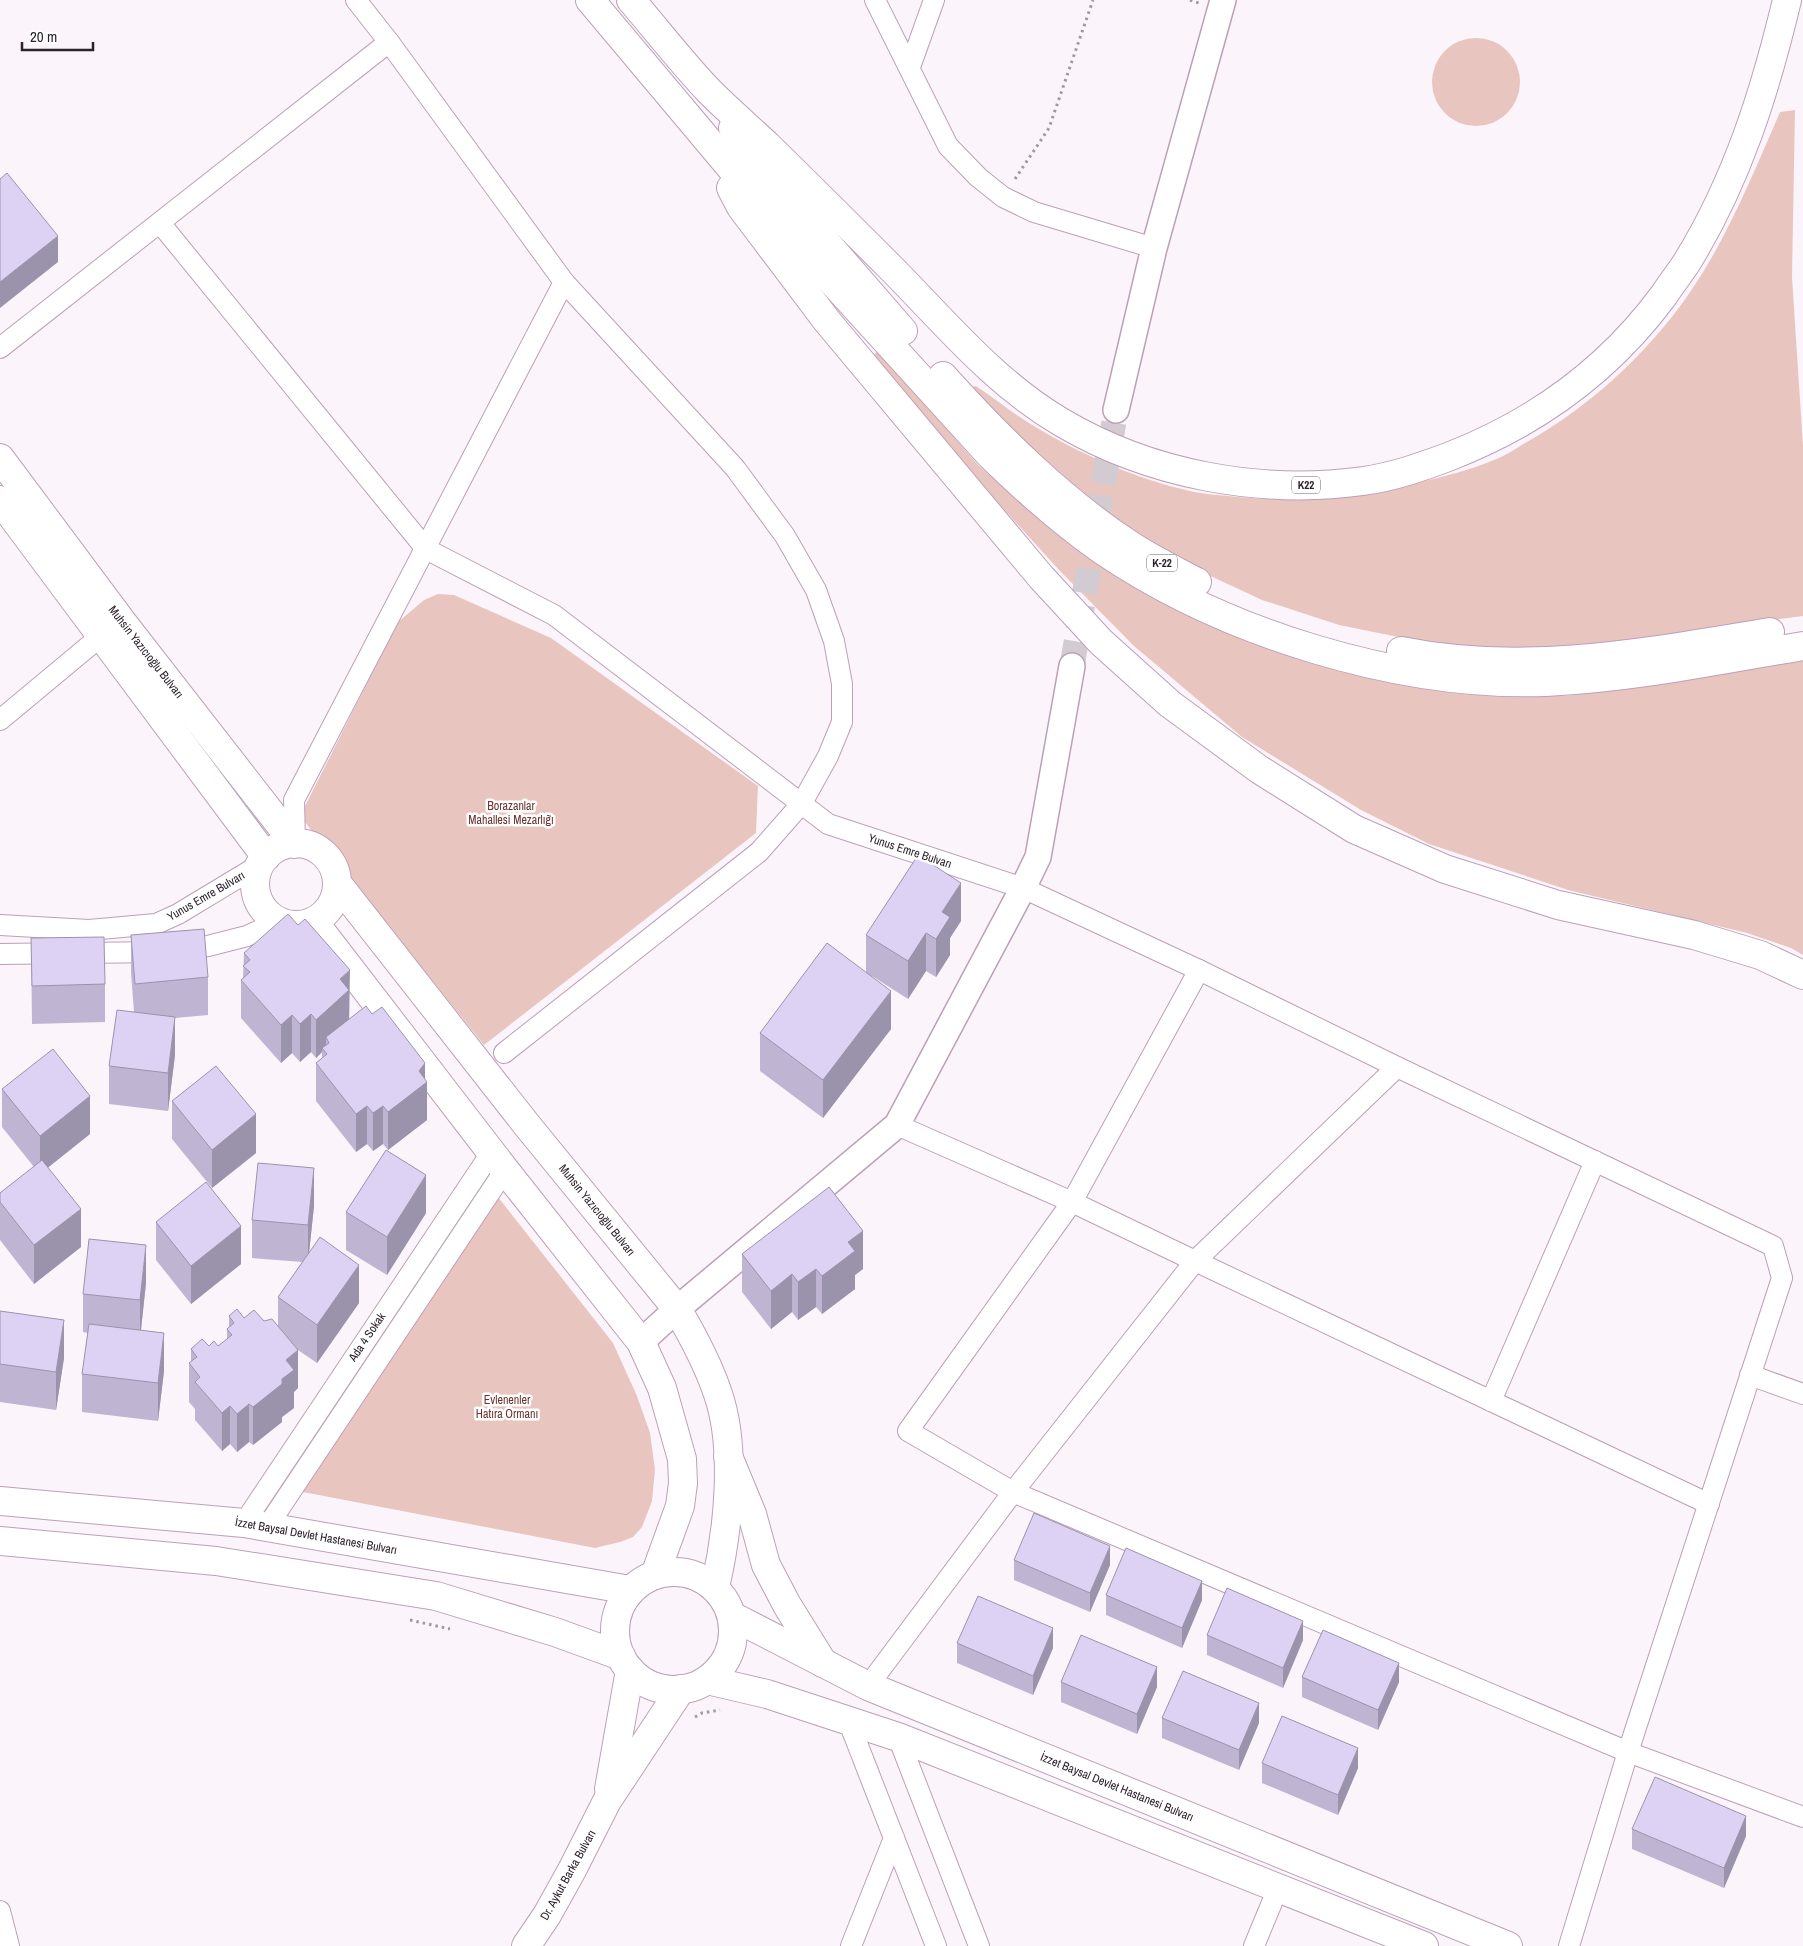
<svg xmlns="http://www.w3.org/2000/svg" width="1803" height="1946" font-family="'Archivo Narrow',sans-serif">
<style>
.green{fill:#e9c5c0}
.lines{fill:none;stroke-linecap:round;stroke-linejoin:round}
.tertiary-tunnel{stroke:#d2cbd1;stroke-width:25;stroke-dasharray:25 12;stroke-linecap:butt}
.minor-casing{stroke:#bca0b8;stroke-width:22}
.tertiary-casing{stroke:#bca0b8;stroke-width:28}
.secondary-casing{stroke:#bca0b8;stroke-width:30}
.primary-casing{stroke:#bca0b8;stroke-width:30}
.motorway-casing{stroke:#bca0b8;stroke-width:30}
.path{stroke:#a098a0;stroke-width:3;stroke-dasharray:2.5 4;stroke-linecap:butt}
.minor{stroke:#fff;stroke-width:20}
.tertiary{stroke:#fff;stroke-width:25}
.secondary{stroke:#fff;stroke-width:28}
.primary{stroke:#fff;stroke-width:28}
.motorway{stroke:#fff;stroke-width:28}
.wall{fill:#bfb5d2}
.shaded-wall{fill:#9b93ab}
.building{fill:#ded2f4;stroke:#9b93ab}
.labels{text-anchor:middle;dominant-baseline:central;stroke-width:5;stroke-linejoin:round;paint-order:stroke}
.shield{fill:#fff;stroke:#6b646b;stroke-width:1}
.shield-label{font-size:11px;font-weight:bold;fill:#2c222b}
.street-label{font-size:12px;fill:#2c222b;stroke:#fff}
.park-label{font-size:12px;fill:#68322d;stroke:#fff}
</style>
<rect width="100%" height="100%" fill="#fbf5fb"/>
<!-- green -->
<g class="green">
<circle cx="1476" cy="82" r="44"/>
<path d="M 1795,110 L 1792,277 L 1803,446 L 1803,616 L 1580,646 L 1498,648 L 1418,641 L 1339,625 L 1262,600 L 1174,559 L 1116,522 L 1057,477 L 969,388 L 976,386 C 997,400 1017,417 1039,429 C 1086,457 1140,480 1194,492 C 1205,494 1218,495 1229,496 C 1298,504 1354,498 1421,482 C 1445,476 1471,470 1494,460 C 1505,456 1515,449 1525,443 C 1582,411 1630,369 1671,318 C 1720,257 1749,183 1780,112 Z"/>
<path d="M 878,350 L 979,466 L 1071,546 L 1114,575 L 1160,601 L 1248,642 L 1341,672 L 1442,691 L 1502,696 L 1566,696 L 1667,683 L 1803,657 L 1803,955 L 1791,948 L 1747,933 L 1568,890 L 1429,844 L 1361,810 L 1242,737 L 1134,646 L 1060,571 L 989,493 L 874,355 Z"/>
<path d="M 438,594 L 454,595 L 551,638 L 758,786 L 756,833 L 484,1045 L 300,816 L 398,622 L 424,600 Z"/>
<path d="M 498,1197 L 613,1343 L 637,1396 L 650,1433 L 655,1469 L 652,1501 L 642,1527 L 633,1537 L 620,1542 L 595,1548 L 303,1492 Z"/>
</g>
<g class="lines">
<!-- tertiary-tunnel -->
<path class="tertiary-tunnel" d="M 1072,666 L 1116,410"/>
<!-- minor casing -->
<g class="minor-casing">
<g id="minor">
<path d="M 875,0 L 948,146 L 978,177 L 1003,197 L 1034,212 L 1154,248"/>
<path d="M 910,67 L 934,0"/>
<path d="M 160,223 L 426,549 L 554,615 L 828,824 L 1023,888 L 1199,970 L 1397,1067 L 1773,1246 L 1782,1278 L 1628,1752 L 1803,1817"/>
<path d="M 0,348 L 389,42"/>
<path d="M 0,720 L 101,636"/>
<path d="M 295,844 L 294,800 L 564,282 L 389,42 L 356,0"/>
<path d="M 0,925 L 89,930 L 156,924 L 178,914 L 261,864"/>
<path d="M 0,954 L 161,952 L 208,946 L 247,936 L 279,921"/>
<path d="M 1199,970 L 1072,1202 L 908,1431 L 1013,1492 L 1195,1261 L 1709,1504"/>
<path d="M 504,1053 L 759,852 L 802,803 L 828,756 L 842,722 L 842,684 L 834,641 L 816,590 L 785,536 L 735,468 L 564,282"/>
<path d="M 897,1125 L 1072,1202 L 1195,1261 L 1397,1067"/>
<path d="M 1750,1375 L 1803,1394"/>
<path d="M 1491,1401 L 1595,1161"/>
<path d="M 244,1523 L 491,1153"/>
<path d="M 267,1527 L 505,1170"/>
<path d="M 868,1686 L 1013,1492 L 1628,1752 L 1569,1946"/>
<path d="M 848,1720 L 936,1946"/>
<path d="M 898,1737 L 979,1946"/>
<path d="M 0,1911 L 9,1946"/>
<path d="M 851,1946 L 894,1838"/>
<path d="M 1254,1946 L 1278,1888"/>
</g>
</g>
<!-- tertiary casing -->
<g class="tertiary-casing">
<g id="tertiary">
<path d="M 1116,410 L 1154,248 L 1223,0"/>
<path d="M 641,1342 L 677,1309 L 897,1125 L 1023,888 L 1038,857 L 1072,666"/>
</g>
</g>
<!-- secondary casing -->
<g class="secondary-casing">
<g id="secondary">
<path d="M 728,1456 L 752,1514 L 766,1565 L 787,1605 L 823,1663"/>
<path d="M 732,1616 L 868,1686 L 1508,1946"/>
<path d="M 707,1680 L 767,1694 L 898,1737 L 1424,1946"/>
<path d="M 609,1789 L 630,1670"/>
<path d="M 526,1946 L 547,1915 L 572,1870 L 607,1801 L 681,1689"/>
</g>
</g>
<!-- primary casing -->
<g class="primary-casing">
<g id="primary">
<path d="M 0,458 L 123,623 L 295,844"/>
<path d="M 0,500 L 266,857"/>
<circle cx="296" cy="884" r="41"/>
<path d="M 337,883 L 526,1124 L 677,1309 C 693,1336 708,1364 718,1394 C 737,1449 728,1532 715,1587"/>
<path d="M 314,922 L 505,1170 L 641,1342 L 662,1388 L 682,1459 L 683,1483 L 680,1506 L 655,1575"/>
<path d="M 0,1501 L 244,1523 L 630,1590"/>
<path d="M 0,1541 L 216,1561 L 436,1596 L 555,1632 L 621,1656"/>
<circle cx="674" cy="1631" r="59"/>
</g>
</g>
<!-- motorway casing -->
<g class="motorway-casing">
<g id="motorway">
<path d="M 590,0 L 758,200 L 991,456 C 1026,490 1062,522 1102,550 C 1224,633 1398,687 1546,682 C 1633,678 1718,660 1803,646"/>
<path d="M 631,0 C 657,30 682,63 710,92 C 729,111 749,128 769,147 C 809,186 849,226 889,266 C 944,321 993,382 1061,422 C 1150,475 1261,495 1363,481 C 1393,477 1421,467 1448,457 C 1536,423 1608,371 1664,295 C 1671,284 1680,273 1687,262 C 1737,181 1765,92 1787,0"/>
<path d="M 733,128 L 752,157 L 903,331"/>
<path d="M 731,188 L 741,207 L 827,321 L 1041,577 L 1101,642 L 1170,704 L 1260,770 L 1354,829 L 1445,869 L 1558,905 L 1694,935 L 1760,955 L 1803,975"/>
<path d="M 943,376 C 998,437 1058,497 1127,543 C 1149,558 1174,570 1197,582"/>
<path d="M 1401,651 C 1524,676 1648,652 1770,632"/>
</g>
</g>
<!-- path -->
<g class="path">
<path d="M 1190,0 L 1199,3"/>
<path d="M 1015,179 L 1049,128 L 1093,0"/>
<path d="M 410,1620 L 450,1629"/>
<path d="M 695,1717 L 702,1713 L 720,1710"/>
</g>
<!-- minor -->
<use href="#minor" class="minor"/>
<!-- tertiary -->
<use href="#tertiary" class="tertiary"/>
<!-- secondary -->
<use href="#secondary" class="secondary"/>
<!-- primary -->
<use href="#primary" class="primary"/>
<!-- motorway -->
<use href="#motorway" class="motorway"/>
</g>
<!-- wall -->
<g class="wall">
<path d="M 961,921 L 950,938 L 950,955 L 936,977 L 926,971 L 908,999 L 872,976 L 891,1029 L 823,1118 L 760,1071 L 760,1033 L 866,972 L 866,935 Z"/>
<path d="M 131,935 L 208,977 L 208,1015 L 175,1018 L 175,1055 L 168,1111 L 109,1104 L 109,1066 L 134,1012 L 131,973 Z"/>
<path d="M 31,938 L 105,984 L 105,1022 L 32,1024 Z"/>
<path d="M 244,953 L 350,1008 L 349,1008 L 349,1019 L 425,1080 L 427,1120 L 388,1150 L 383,1144 L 373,1151 L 367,1144 L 356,1152 L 316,1101 L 316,1063 L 322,1058 L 322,1052 L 316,1058 L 311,1052 L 300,1062 L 292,1053 L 281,1063 L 241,1018 L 241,980 L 243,978 Z"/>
<path d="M 2,1089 L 90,1134 L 48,1167 L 81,1247 L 34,1284 L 0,1240 L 0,1193 L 34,1167 L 2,1127 Z"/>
<path d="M 172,1101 L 256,1153 L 212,1188 L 172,1139 Z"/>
<path d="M 314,1206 L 309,1252 L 359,1303 L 317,1363 L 295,1348 L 298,1388 L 294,1392 L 294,1408 L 282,1417 L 282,1422 L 253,1445 L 249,1442 L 237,1452 L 230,1444 L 222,1451 L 195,1420 L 195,1409 L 189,1402 L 189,1363 L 191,1362 L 191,1349 L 209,1346 L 218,1346 L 227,1339 L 227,1329 L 229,1327 L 229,1316 L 244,1318 L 264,1321 L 278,1326 L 278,1297 L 302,1262 L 252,1258 L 252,1220 Z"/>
<path d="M 346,1212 L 426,1213 L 387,1275 L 346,1250 Z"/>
<path d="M 156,1222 L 241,1264 L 191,1304 L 156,1260 Z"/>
<path d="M 742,1254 L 863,1269 L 855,1275 L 855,1289 L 822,1314 L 816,1307 L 798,1320 L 792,1312 L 771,1329 L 742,1292 Z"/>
<path d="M 146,1283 L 141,1330 L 164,1371 L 158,1421 L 82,1412 L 82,1374 L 88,1333 L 83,1332 L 83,1294 Z"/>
<path d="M 0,1311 L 64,1358 L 56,1410 L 0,1402 Z"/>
<path d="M 1014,1560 L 1110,1565 L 1090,1612 L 1014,1580 Z"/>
<path d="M 1106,1595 L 1202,1600 L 1182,1648 L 1106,1615 Z"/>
<path d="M 1207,1635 L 1303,1640 L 1283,1688 L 1207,1655 Z"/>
<path d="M 957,1643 L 1053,1648 L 1033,1695 L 957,1663 Z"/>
<path d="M 1302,1677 L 1399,1682 L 1378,1730 L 1302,1697 Z"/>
<path d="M 1061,1682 L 1157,1687 L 1137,1734 L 1061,1702 Z"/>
<path d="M 1162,1718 L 1259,1723 L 1239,1770 L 1162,1738 Z"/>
<path d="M 1262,1763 L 1358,1768 L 1338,1815 L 1262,1783 Z"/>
<path d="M 1632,1829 L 1746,1836 L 1724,1888 L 1632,1849 Z"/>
</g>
<!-- shaded-wall -->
<g class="shaded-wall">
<path d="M 58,236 L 58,262 L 0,308 L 0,282 Z"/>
<path d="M 961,883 L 961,921 L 950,938 L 950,955 L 936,977 L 936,939 L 942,912 Z"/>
<path d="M 926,933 L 926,971 L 908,999 L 908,961 Z"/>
<path d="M 350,970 L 349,1028 L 329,1043 L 326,1037 L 326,1049 L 322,1048 L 322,1052 L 316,1058 L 316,1020 L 340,979 Z"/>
<path d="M 891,991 L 891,1029 L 823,1118 L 823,1080 Z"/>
<path d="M 311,1014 L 311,1052 L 300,1062 L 300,1024 Z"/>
<path d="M 292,1015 L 292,1053 L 281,1063 L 281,1025 Z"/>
<path d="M 175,1017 L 175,1055 L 168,1111 L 168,1073 Z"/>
<path d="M 425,1063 L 425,1083 L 427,1082 L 427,1120 L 388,1150 L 388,1112 Z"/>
<path d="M 90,1096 L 90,1134 L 40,1174 L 40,1136 Z"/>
<path d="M 367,1106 L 367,1144 L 356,1152 L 356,1114 Z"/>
<path d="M 383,1106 L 383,1144 L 373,1151 L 373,1113 Z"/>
<path d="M 256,1114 L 256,1153 L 212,1188 L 212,1150 Z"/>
<path d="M 314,1168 L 314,1206 L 308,1263 L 308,1225 Z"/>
<path d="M 426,1175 L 426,1213 L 387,1275 L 387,1237 Z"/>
<path d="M 81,1209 L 81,1247 L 34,1284 L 34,1245 Z"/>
<path d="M 241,1226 L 241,1264 L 191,1304 L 191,1266 Z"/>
<path d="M 863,1231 L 863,1269 L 855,1275 L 855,1289 L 822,1314 L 822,1276 L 848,1242 Z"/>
<path d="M 146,1245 L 146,1283 L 140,1338 L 140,1300 Z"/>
<path d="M 359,1265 L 359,1303 L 317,1363 L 317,1325 Z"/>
<path d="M 816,1269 L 816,1307 L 798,1320 L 798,1282 Z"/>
<path d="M 792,1274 L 792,1312 L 771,1329 L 771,1291 Z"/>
<path d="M 64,1320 L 64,1358 L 56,1410 L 56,1372 Z"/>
<path d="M 164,1333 L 164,1371 L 158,1421 L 158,1383 Z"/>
<path d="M 298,1350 L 298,1388 L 294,1392 L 294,1408 L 282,1417 L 282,1422 L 253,1445 L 253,1407 L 282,1379 L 286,1360 Z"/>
<path d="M 249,1404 L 249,1442 L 237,1452 L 237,1414 Z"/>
<path d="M 230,1406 L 230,1444 L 222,1451 L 222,1413 Z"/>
<path d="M 1110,1546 L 1110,1565 L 1090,1612 L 1090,1593 Z"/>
<path d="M 1202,1581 L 1202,1600 L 1182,1648 L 1182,1628 Z"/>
<path d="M 1303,1621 L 1303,1640 L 1283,1688 L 1283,1668 Z"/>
<path d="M 1053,1628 L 1053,1648 L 1033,1695 L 1033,1676 Z"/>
<path d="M 1399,1663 L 1399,1682 L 1378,1730 L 1378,1710 Z"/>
<path d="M 1157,1667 L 1157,1687 L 1137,1734 L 1137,1714 Z"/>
<path d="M 1259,1703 L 1259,1723 L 1239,1770 L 1239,1750 Z"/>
<path d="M 1358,1748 L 1358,1768 L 1338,1815 L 1338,1795 Z"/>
<path d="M 1746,1816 L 1746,1836 L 1724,1888 L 1724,1868 Z"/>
</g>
<!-- building -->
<g class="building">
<path d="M 7,173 L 58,236 L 0,282 L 0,179 Z"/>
<path d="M 918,855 L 961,883 L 942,912 L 950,917 L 936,939 L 926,933 L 908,961 L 866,935 Z"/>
<path d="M 288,914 L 298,925 L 305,919 L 350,970 L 340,979 L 349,990 L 316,1020 L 311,1014 L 300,1024 L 292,1015 L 281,1025 L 241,980 L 250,972 L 243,966 L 250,960 L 244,953 Z"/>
<path d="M 204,929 L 208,977 L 135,984 L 131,935 Z"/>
<path d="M 104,937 L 105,984 L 32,986 L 31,938 Z"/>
<path d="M 827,943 L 891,991 L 823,1080 L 760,1033 Z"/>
<path d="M 366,1006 L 372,1014 L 382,1007 L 425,1063 L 419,1071 L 427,1082 L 388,1112 L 383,1106 L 373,1113 L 367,1106 L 356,1114 L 316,1063 L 327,1054 L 322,1048 L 329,1043 L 326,1037 Z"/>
<path d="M 117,1010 L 175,1017 L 168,1073 L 109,1066 Z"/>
<path d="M 53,1049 L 90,1096 L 40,1136 L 2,1089 Z"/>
<path d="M 216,1066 L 256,1114 L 212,1150 L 172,1101 Z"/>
<path d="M 386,1150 L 426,1175 L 387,1237 L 346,1212 Z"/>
<path d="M 42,1160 L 81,1209 L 34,1245 L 0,1202 L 0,1193 Z"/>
<path d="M 258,1163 L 314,1168 L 308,1225 L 252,1220 Z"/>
<path d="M 206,1182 L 241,1226 L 191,1266 L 156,1222 Z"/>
<path d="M 829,1187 L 863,1231 L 848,1242 L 855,1251 L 822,1276 L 816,1269 L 798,1282 L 792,1274 L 771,1291 L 742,1254 Z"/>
<path d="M 320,1237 L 359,1265 L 317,1325 L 278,1297 Z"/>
<path d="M 89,1239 L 146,1245 L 140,1300 L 83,1294 Z"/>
<path d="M 237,1309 L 244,1318 L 254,1310 L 264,1321 L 272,1319 L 298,1350 L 286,1360 L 294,1370 L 282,1379 L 282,1384 L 253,1407 L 249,1404 L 237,1414 L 230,1406 L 222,1413 L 195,1382 L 200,1377 L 189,1363 L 197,1357 L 191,1349 L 202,1339 L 209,1346 L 214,1341 L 218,1346 L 232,1335 L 227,1329 L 234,1323 L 229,1316 Z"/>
<path d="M 0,1311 L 64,1320 L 56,1372 L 0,1364 Z"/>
<path d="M 89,1324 L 164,1333 L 158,1383 L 82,1374 Z"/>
<path d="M 1034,1513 L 1110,1546 L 1090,1593 L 1014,1560 Z"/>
<path d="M 1126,1548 L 1202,1581 L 1182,1628 L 1106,1595 Z"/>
<path d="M 1227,1588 L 1303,1621 L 1283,1668 L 1207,1635 Z"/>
<path d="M 978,1596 L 1053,1628 L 1033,1676 L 957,1643 Z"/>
<path d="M 1323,1630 L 1399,1663 L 1378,1710 L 1302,1677 Z"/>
<path d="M 1081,1635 L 1157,1667 L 1137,1714 L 1061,1682 Z"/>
<path d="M 1183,1671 L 1259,1703 L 1239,1750 L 1162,1718 Z"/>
<path d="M 1282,1716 L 1358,1748 L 1338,1795 L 1262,1763 Z"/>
<path d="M 1655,1777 L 1746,1816 L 1724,1868 L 1632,1829 Z"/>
</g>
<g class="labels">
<!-- shield labels -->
<g class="shield">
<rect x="1292" y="476.5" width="28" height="17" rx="4"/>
<rect x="1147" y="554.5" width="30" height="17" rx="4"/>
</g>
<g class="shield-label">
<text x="1306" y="485">K22</text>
<text x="1162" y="563">K-22</text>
</g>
<!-- street labels -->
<g class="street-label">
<text transform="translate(146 652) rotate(52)">Muhsin Yazıcıoğlu Bulvarı</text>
<text transform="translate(910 851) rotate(18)">Yunus Emre Bulvarı</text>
<text transform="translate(206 896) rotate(-30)">Yunus Emre Bulvarı</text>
<text transform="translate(597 1210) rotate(51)">Muhsin Yazıcıoğlu Bulvarı</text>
<text transform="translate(367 1337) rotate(-56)">Ada 4 Sokak</text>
<text transform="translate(316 1536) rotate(10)">İzzet Baysal Devlet Hastanesi Bulvarı</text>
<text transform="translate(1117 1787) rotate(22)">İzzet Baysal Devlet Hastanesi Bulvarı</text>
<text transform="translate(568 1875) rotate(-61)">Dr. Aykut Barka Bulvarı</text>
</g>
<!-- park labels -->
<g class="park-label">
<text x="511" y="806">Borazanlar<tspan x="511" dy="14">Mahallesi Mezarlığı</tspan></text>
<text x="507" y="1400">Evlenenler<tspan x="507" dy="14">Hatıra Ormanı</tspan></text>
</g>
</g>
<!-- scale -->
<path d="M22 42v8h71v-8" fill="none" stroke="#2c222b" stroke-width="2.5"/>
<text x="30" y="42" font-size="15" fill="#2c222b" stroke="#ffffff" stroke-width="4" paint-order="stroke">20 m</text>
</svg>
